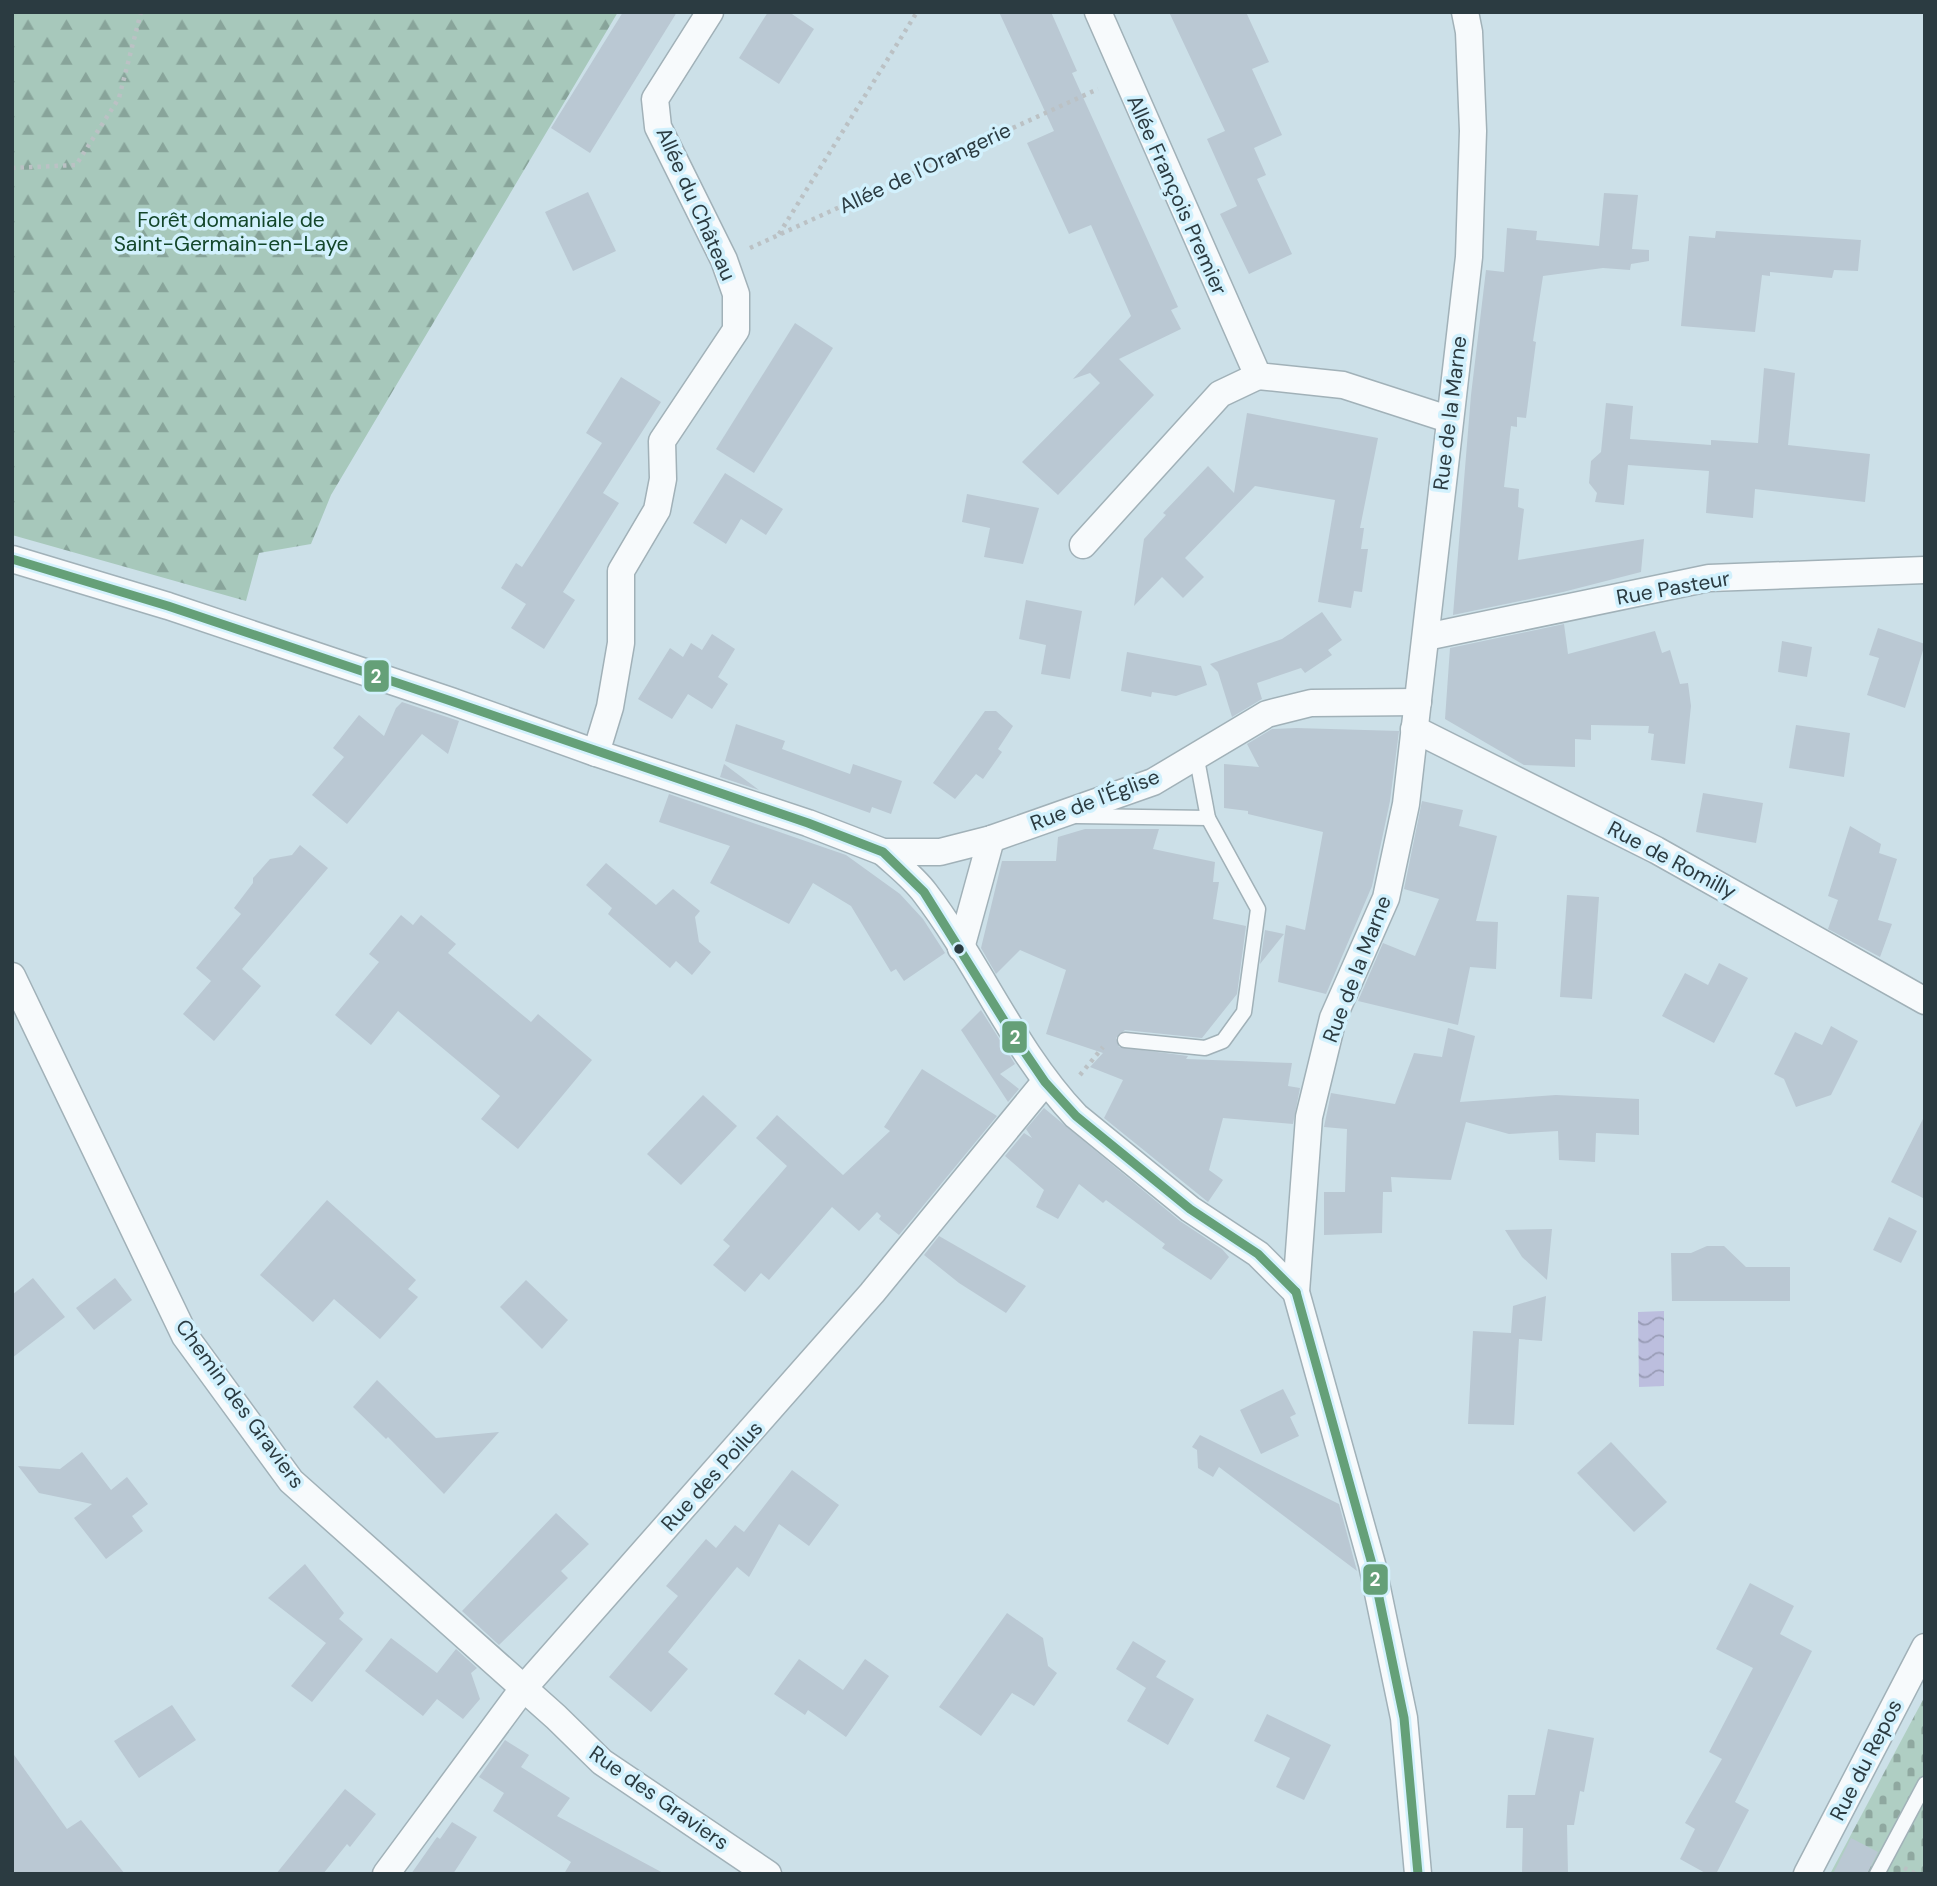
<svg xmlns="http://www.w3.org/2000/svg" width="1937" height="1886" font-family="'DM Sans',sans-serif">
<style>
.forest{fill:url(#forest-firs)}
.cemetery{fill:url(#cemetery-stones)}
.water{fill:url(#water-waves)}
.building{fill:#bac8d3}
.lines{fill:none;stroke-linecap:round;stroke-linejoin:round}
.lane-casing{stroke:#a1b1b8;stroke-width:17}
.street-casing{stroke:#a1b1b8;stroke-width:29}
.path{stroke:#bbc1c4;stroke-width:4.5;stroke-dasharray:3.5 5;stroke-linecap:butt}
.lane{stroke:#f7fafc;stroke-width:14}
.street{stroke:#f7fafc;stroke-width:26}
.bus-1-casing{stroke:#d2f1fd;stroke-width:14}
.bus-1{stroke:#65a078;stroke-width:9}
.bus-dot{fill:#2b3b41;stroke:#d2f1fd;stroke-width:2.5}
.labels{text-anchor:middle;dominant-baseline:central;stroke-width:7;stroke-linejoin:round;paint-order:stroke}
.street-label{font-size:21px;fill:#2b3b41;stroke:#d2f1fd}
.park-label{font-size:21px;fill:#13462a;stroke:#d2f1fd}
.line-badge{stroke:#d2f1fd;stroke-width:2.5}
.badge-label{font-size:19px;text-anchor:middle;font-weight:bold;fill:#fff}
</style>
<defs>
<pattern id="forest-firs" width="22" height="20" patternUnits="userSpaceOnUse" patternTransform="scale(1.75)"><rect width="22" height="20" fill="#a7c8bb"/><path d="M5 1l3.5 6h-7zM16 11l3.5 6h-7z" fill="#88a49a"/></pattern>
<pattern id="cemetery-stones" width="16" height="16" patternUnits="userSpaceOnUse" patternTransform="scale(1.75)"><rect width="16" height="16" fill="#afcec3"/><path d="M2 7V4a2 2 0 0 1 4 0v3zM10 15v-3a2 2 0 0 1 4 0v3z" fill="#8fa8a0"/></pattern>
<pattern id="water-waves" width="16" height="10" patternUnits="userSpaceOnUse" patternTransform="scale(1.75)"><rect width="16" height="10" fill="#bcbede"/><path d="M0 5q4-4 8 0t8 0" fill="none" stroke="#999cb6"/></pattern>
</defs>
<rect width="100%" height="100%" fill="#cce0e8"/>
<!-- forest -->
<path class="forest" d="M 12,12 L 618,12 L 331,495 L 311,544 L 259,553 L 246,601 L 12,535 Z"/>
<!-- cemetery -->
<path class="cemetery" d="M 1925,1696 L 1925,1874 L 1830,1874 Z"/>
<!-- water -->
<path class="water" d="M 1664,1311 L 1664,1386 L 1639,1387 L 1638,1312 Z"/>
<!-- building -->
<g class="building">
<path d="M 623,12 L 677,12 L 590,153 L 551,128 Z"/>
<path d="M 768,12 L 789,12 L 814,29 L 779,84 L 739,58 Z"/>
<path d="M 999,12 L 1051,12 L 1077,71 L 1072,73 L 1178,307 L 1171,310 L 1181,329 L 1119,359 L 1154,395 L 1058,495 L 1022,462 L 1100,383 L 1090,373 L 1073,379 L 1131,316 L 1091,225 L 1069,234 L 1027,143 L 1054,131 Z"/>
<path d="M 1169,12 L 1246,12 L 1269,62 L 1252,69 L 1282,135 L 1254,148 L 1266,175 L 1257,179 L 1292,254 L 1249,274 L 1220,214 L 1237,206 L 1207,139 L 1225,131 Z"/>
<path d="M 588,192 L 616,251 L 573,271 L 545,212 Z"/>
<path d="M 1604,193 L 1638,195 L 1632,249 L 1649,250 L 1649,261 L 1631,264 L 1630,270 L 1603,268 L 1543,276 L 1533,341 L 1536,342 L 1526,418 L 1517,417 L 1517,427 L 1511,426 L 1504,487 L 1519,489 L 1518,507 L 1524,509 L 1518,560 L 1644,539 L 1641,572 L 1563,592 L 1453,615 L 1471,395 L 1486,270 L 1504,272 L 1507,228 L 1537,231 L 1536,240 L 1599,246 Z"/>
<path d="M 1716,231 L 1861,240 L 1858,271 L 1834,270 L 1832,278 L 1770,272 L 1770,276 L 1762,275 L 1755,332 L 1681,326 L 1689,236 L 1715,238 Z"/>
<path d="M 795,323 L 833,348 L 754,473 L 716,449 Z"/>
<path d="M 1764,368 L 1795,373 L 1788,445 L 1870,454 L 1865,502 L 1755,489 L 1753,518 L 1706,513 L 1709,471 L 1628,465 L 1624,505 L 1595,502 L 1597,493 L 1589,483 L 1591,461 L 1601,452 L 1606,403 L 1633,406 L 1630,439 L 1711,445 L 1711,440 L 1758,443 Z"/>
<path d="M 621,377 L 661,402 L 603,493 L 619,503 L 563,592 L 575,600 L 544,649 L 511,628 L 526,604 L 501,588 L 516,563 L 522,567 L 602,443 L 586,433 Z"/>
<path d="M 1247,413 L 1378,438 L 1360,528 L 1364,528 L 1361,549 L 1368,549 L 1362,592 L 1354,591 L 1351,608 L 1318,602 L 1335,500 L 1255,486 L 1185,558 L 1204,577 L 1183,598 L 1162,577 L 1134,606 L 1144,539 L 1166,515 L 1163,513 L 1208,466 L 1234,493 Z"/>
<path d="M 725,473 L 783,509 L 766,535 L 741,519 L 726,544 L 693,523 Z"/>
<path d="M 967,494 L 1039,508 L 1023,564 L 984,557 L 990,528 L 962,522 Z"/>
<path d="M 1026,600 L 1082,611 L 1070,679 L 1041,674 L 1046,645 L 1019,639 Z"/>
<path d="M 1322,612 L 1342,640 L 1328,650 L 1332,655 L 1305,673 L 1301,668 L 1257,683 L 1262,699 L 1232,717 L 1218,672 L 1210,664 L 1282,639 Z"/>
<path d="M 1564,624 L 1568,654 L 1655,631 L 1662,653 L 1670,650 L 1680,684 L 1688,683 L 1691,706 L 1685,764 L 1651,760 L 1654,734 L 1648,733 L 1649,726 L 1591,725 L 1591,740 L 1575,739 L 1575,767 L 1524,765 L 1445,719 L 1450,648 Z"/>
<path d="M 1878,628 L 1925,644 L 1905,708 L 1867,695 L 1879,658 L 1869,655 Z"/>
<path d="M 712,634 L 735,649 L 718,677 L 728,684 L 712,709 L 688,694 L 672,719 L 638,699 L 670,648 L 683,657 L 691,643 L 702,650 Z"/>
<path d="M 1782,641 L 1812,647 L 1807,677 L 1778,672 Z"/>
<path d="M 1127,652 L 1201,666 L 1207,685 L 1176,696 L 1152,692 L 1151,697 L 1121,691 Z"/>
<path d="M 402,702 L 459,721 L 448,754 L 422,734 L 347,824 L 312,795 L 344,757 L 333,748 L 359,715 L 384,736 L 396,708 Z"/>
<path d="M 985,711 L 996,711 L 1013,726 L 998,749 L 1002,752 L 983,779 L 976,774 L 955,799 L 933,783 Z"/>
<path d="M 736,724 L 785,741 L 782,749 L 850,774 L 853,764 L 902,781 L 891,814 L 872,807 L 870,813 L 725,761 Z"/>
<path d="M 1796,725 L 1850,733 L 1844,777 L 1789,768 Z"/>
<path d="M 1296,728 L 1399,731 L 1390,801 L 1372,886 L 1326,994 L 1278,982 L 1286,925 L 1305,930 L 1323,832 L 1248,814 L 1248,811 L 1224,808 L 1224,764 L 1259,767 L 1247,744 L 1272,729 Z"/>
<path d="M 724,764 L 759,790 L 720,777 Z"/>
<path d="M 1703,793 L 1763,803 L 1756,843 L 1696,832 Z"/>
<path d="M 669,794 L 846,855 L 900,894 L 923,919 L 945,953 L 904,981 L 896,969 L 891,972 L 851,906 L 813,883 L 789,924 L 710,883 L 730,846 L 659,822 Z"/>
<path d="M 1422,801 L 1463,810 L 1459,826 L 1497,836 L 1476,921 L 1498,922 L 1496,969 L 1470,967 L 1458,1025 L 1358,1001 L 1383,943 L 1415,956 L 1439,899 L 1404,889 Z"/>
<path d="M 1850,826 L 1881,844 L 1879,853 L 1897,859 L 1878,920 L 1892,924 L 1880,957 L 1828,929 L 1838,900 L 1828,896 Z"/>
<path d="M 1085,829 L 1159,829 L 1153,849 L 1215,862 L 1213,882 L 1219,882 L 1213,919 L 1246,926 L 1237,994 L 1202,1038 L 1125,1030 L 1116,1038 L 1119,1047 L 1188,1056 L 1186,1059 L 1292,1063 L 1288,1086 L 1300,1088 L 1293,1124 L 1223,1118 L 1209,1170 L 1223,1180 L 1208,1202 L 1104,1118 L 1123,1080 L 1090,1067 L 1103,1053 L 1046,1034 L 1066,970 L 1020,950 L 996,974 L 981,948 L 1002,861 L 1056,861 L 1058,837 Z"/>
<path d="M 300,845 L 328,868 L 242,969 L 261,986 L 214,1041 L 183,1014 L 211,981 L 196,968 L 241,914 L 234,908 L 253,883 L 253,878 L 270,859 L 292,855 Z"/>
<path d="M 606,863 L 656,905 L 673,889 L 700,911 L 695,917 L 699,942 L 711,952 L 692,975 L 676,961 L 670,968 L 608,914 L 612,908 L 586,885 Z"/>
<path d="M 1567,895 L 1599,897 L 1592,999 L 1560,997 Z"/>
<path d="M 401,915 L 413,925 L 421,915 L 456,944 L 448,953 L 531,1022 L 538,1014 L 592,1060 L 518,1149 L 481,1119 L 500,1096 L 398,1011 L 371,1045 L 335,1015 L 379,962 L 369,954 Z"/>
<path d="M 1265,930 L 1284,934 L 1260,964 Z"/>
<path d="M 1719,963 L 1748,978 L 1714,1043 L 1662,1016 L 1685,973 L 1708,985 Z"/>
<path d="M 981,1010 L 1015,1064 L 1000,1074 L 1019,1089 L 1008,1102 L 961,1030 Z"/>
<path d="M 1831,1026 L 1858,1041 L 1831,1095 L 1796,1107 L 1784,1079 L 1774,1074 L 1795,1032 L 1822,1045 Z"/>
<path d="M 1448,1028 L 1475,1036 L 1460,1102 L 1556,1095 L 1639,1099 L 1639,1135 L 1596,1133 L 1595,1162 L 1559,1160 L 1558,1131 L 1509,1134 L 1466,1122 L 1451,1180 L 1391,1177 L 1392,1192 L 1383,1192 L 1382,1233 L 1324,1235 L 1324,1192 L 1345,1192 L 1347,1129 L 1324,1127 L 1331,1093 L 1395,1104 L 1414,1053 L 1442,1057 Z"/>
<path d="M 922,1069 L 997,1116 L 899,1235 L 879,1219 L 881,1216 L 877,1212 L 859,1231 L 832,1207 L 769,1280 L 761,1273 L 745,1292 L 713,1265 L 730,1246 L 723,1240 L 787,1166 L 756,1138 L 777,1115 L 843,1175 L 890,1131 L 884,1127 Z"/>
<path d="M 703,1095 L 737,1126 L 681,1185 L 647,1154 Z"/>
<path d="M 1044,1108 L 1180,1221 L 1222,1249 L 1229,1257 L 1211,1280 L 1162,1248 L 1165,1244 L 1106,1200 L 1103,1203 L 1079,1184 L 1058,1219 L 1036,1207 L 1044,1190 L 1005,1156 L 1024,1133 L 1032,1138 L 1026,1129 Z"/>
<path d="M 1925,1115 L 1925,1199 L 1891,1182 Z"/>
<path d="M 327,1200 L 416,1280 L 408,1289 L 418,1297 L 380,1339 L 334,1299 L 313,1322 L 260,1275 Z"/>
<path d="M 1889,1217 L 1917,1231 L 1901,1263 L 1873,1250 Z"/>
<path d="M 1552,1229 L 1547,1280 L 1522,1257 L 1505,1230 Z"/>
<path d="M 939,1236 L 1026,1286 L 1006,1313 L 959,1283 L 924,1255 Z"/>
<path d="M 1707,1246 L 1724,1246 L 1746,1267 L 1790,1267 L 1790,1301 L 1672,1301 L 1671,1253 L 1691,1253 Z"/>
<path d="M 33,1278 L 65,1317 L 12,1358 L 12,1295 Z"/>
<path d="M 115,1278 L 132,1300 L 94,1330 L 76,1308 Z"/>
<path d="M 526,1280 L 568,1320 L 542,1349 L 500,1307 Z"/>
<path d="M 1546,1296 L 1542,1341 L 1519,1339 L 1514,1425 L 1468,1424 L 1473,1331 L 1511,1333 L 1513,1306 Z"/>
<path d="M 377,1380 L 436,1438 L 499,1432 L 444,1494 L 388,1437 L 386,1439 L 353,1407 Z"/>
<path d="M 1283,1389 L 1296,1414 L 1290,1417 L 1299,1436 L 1261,1454 L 1240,1410 Z"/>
<path d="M 1200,1435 L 1339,1504 L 1357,1571 L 1219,1467 L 1213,1477 L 1198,1468 L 1197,1450 L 1192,1447 Z"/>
<path d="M 1611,1442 L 1667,1502 L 1634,1532 L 1577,1473 Z"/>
<path d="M 82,1452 L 111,1490 L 127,1477 L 148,1504 L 132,1516 L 143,1531 L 106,1559 L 74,1518 L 92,1504 L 39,1493 L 18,1466 L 60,1469 Z"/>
<path d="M 792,1470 L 839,1505 L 809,1546 L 779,1524 L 749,1577 L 737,1567 L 668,1652 L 688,1669 L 651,1712 L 609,1677 L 678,1596 L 666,1586 L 706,1539 L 716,1548 L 735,1525 L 744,1532 Z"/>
<path d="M 556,1513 L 589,1544 L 561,1571 L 568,1578 L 499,1645 L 462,1611 Z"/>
<path d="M 305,1564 L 344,1613 L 339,1619 L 363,1639 L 312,1702 L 291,1686 L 326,1643 L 268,1598 Z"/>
<path d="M 1750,1583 L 1794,1606 L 1780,1634 L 1812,1651 L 1735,1802 L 1749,1810 L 1716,1874 L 1707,1874 L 1680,1859 L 1695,1829 L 1685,1823 L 1722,1759 L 1709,1752 L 1753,1668 L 1716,1649 Z"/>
<path d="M 1007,1613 L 1043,1638 L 1048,1666 L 1057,1673 L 1034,1706 L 1012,1693 L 981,1736 L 939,1707 Z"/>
<path d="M 391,1638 L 437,1673 L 456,1649 L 477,1668 L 471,1673 L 480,1699 L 463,1719 L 437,1699 L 423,1716 L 365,1671 Z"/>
<path d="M 1133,1641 L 1166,1661 L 1156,1677 L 1194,1699 L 1168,1745 L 1127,1721 L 1146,1688 L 1116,1669 Z"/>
<path d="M 799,1659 L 843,1690 L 865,1659 L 889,1676 L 846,1737 L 808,1710 L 805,1715 L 774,1694 Z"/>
<path d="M 172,1705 L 196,1740 L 139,1778 L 114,1741 Z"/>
<path d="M 1267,1714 L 1331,1745 L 1304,1800 L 1276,1787 L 1290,1758 L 1254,1741 Z"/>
<path d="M 1548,1729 L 1594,1738 L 1584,1792 L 1580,1791 L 1574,1825 L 1567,1825 L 1568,1874 L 1522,1874 L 1523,1828 L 1506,1828 L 1508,1795 L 1535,1795 Z"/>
<path d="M 505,1740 L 529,1755 L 521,1767 L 570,1798 L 557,1816 L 665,1874 L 564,1874 L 571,1862 L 493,1811 L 504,1793 L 479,1777 Z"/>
<path d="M 12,1752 L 67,1829 L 81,1820 L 125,1874 L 12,1874 Z"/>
<path d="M 345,1789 L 376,1814 L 350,1847 L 347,1844 L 323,1874 L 276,1874 Z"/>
<path d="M 452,1822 L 477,1837 L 453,1874 L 411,1874 L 437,1837 L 440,1839 Z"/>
<path d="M 1851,1838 L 1878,1852 L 1867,1874 L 1833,1874 Z"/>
</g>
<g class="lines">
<!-- lane casing -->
<g class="lane-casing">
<g id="lane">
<path d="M 1077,816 L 1208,818"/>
<path d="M 1125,1040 L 1205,1048 L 1223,1041 L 1244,1012 L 1258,909 L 1208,818 L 1196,754"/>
<path d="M 1877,1874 L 1925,1784"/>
</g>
</g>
<!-- street casing -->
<g class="street-casing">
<g id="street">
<path d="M 1098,12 L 1258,376 L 1343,385 L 1448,419"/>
<path d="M 1083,545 L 1220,394 L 1258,376"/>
<path d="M 12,559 L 168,606 L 451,701 L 596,753 L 808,823 L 883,852 L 940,852 L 991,839 L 1153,782 L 1267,714 L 1311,703 L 1418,702"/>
<path d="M 1426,637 L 1709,578 L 1925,570"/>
<path d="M 1414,729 L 1656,850 L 1925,1001"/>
<path d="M 596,753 L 610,707 L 621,643 L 621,571 L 657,510 L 663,479 L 662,441 L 736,330 L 736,294 L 724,260 L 658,127 L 655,99 L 710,12"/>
<path d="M 883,852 C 897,865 914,878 925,893 C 980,965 1013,1049 1076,1116 L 1190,1209 L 1258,1254 L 1296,1292"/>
<path d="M 961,948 L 991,839"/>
<path d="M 12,976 L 185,1336 L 291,1481 L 556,1717 L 602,1762 L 768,1874"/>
<path d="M 386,1874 L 522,1690 L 872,1293 L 1045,1082"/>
<path d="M 1418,1874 L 1404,1718 L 1372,1564 L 1296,1292 L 1309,1117 L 1333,1018 L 1386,898 L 1406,804 L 1469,257 L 1473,131 L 1469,32 L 1465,12"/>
<path d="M 1807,1874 L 1925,1647"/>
</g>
</g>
<!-- path -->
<g class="path">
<path d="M 12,168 L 76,165 L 119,98 L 141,12"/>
<path d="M 779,234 L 917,12"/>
<path d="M 750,248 L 1098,89"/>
<path d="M 1080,1075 L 1103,1047"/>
<path d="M 1904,1868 L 1916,1874"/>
</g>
<!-- lane -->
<use href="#lane" class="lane"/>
<!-- street -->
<use href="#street" class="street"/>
<!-- bus-1 casing -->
<g class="bus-1-casing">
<g id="bus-1">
<path d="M 12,559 L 168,606 L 451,701 L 808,823 L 883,852 L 924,892 L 1013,1035 L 1045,1082 L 1076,1116 L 1190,1209 L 1258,1254 L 1296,1292"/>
<path d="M 1296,1292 L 1372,1564 L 1404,1718 L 1418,1874"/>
</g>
</g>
<!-- bus-1 -->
<use href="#bus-1" class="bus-1"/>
</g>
<!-- markers -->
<circle class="bus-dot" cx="959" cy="949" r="6"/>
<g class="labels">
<!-- street labels -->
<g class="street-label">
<text transform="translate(925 168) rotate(-25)">Allée de l'Orangerie</text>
<text transform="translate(1177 195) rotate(66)">Allée François Premier</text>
<text transform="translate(696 204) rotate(66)">Allée du Château</text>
<text transform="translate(1450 413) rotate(-83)">Rue de la Marne</text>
<text transform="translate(1673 588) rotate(-10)">Rue Pasteur</text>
<text transform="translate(1095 800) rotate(-21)">Rue de l'Église</text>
<text transform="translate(1672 860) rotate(28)">Rue de Romilly</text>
<text transform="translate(1357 969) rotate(-69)">Rue de la Marne</text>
<text transform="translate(240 1404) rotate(54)">Chemin des Graviers</text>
<text transform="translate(712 1476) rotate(-48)">Rue des Poilus</text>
<text transform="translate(1866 1760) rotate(-63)">Rue du Repos</text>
<text transform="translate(659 1798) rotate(35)">Rue des Graviers</text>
</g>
<!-- park labels -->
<g class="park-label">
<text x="231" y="220">Forêt domaniale de<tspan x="231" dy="24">Saint-Germain-en-Laye</tspan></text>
</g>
</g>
<g class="line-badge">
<rect x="363" y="659" width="27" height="34" rx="7" fill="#65a078"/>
<rect x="1001" y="1020" width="27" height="34" rx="7" fill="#65a078"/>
<rect x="1362" y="1563" width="27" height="33" rx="7" fill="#65a078"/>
</g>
<g class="badge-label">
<text x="376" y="683">2</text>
<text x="1015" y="1044">2</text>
<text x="1375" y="1586">2</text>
</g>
<!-- border -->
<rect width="1937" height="1886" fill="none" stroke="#2b3b41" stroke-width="28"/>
</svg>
